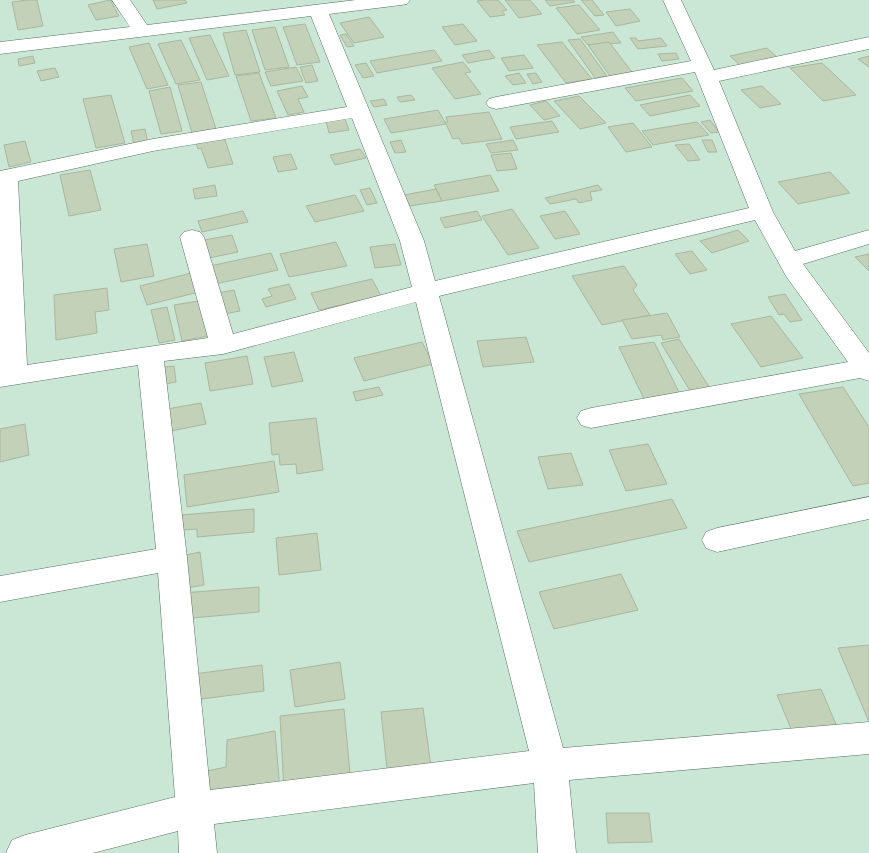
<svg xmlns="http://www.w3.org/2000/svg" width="869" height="853" font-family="'DejaVu Sans',sans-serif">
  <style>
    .building { fill: #c2d1b7; stroke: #a9b79e }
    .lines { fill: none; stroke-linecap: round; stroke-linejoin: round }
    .minor-casing { stroke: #567061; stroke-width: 1 }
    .minor { fill: #fff; fill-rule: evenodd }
  </style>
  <rect width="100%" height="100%" fill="#cae7d6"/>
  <!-- building -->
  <g class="building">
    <path d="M27 0H37L43 26 18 30 12 2Z"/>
    <path d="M110 0 119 16 96 20 88 5Z"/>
    <path d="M153 0H185L187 3 157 9Z"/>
    <path d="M485 0H498L507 10 502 11 505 15 490 17 477 1Z"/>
    <path d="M505 0H530L542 14 519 18Z"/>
    <path d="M545 0H573L575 2 550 6Z"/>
    <path d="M581 0H592L604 15 595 16Z"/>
    <path d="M579 5 600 30 577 34 556 8Z"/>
    <path d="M630 9 640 21 616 26 606 12Z"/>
    <path d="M369 17 384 37 354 43 340 23Z"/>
    <path d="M305 24 320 62 297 65 283 27Z"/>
    <path d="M463 24 477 41 455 45 442 27Z"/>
    <path d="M275 27 289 67 265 70 252 30Z"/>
    <path d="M246 30 260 72 235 75 223 33Z"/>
    <path d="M613 32 621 43 588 45 581 37Z"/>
    <path d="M346 34 354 46 347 47 340 35Z"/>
    <path d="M210 35 229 76 207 80 189 38Z"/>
    <path d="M630 38H636L638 41 661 38 667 46 638 49Z"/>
    <path d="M580 39 607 76 595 78 568 40Z"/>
    <path d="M181 40 200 80 176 84 158 44Z"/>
    <path d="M562 42 592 79 566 83 537 45Z"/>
    <path d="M609 42 632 72 610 76 588 45Z"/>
    <path d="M149 43 168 85 147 89 129 47Z"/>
    <path d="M767 48 779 59 742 67 730 56Z"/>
    <path d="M434 50 442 61 377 73 370 61Z"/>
    <path d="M489 50 495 58 468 63 462 55Z"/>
    <path d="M676 53 679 59 662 61 658 54Z"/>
    <path d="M524 55 533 68 509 71 501 58Z"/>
    <path d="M33 56 35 63 19 66 18 59Z"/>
    <path d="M869 56V67L858 59Z"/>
    <path d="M463 62 471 72 465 73 481 94 455 99 432 68Z"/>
    <path d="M366 63 374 76 363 78 355 65Z"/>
    <path d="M822 63 856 95 823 101 790 68Z"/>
    <path d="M312 65 318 81 306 83 300 67Z"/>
    <path d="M296 67 303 81 271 86 265 72Z"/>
    <path d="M55 68 59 77 41 81 37 71Z"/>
    <path d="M259 73 276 118 251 121 236 76Z"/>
    <path d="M519 73 526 83 513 85 505 76Z"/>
    <path d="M536 73 542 82 533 84 527 74Z"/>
    <path d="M682 78 693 91 636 101 625 88Z"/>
    <path d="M201 82 216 129 192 133 178 85Z"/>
    <path d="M302 86 308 97 298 99 304 112 288 115 277 91Z"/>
    <path d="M762 86 781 104 760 108 741 90Z"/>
    <path d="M170 87 182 131 161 134 149 91Z"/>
    <path d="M111 95 125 143 96 148 83 99Z"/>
    <path d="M411 95 415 100 400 102 397 97Z"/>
    <path d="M690 95 700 106 650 116 640 105Z"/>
    <path d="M579 96 606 123 580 129 554 101Z"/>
    <path d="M384 99 387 105 374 107 370 101Z"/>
    <path d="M546 101 560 116 544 120 530 105Z"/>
    <path d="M438 110 446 124 391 133 384 119Z"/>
    <path d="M489 112 502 139 462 144 459 138 453 139 445 122H448L446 117Z"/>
    <path d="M345 119 349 130 329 133 326 121Z"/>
    <path d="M710 120 719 132 711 133 701 122Z"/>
    <path d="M552 121 559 132 516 139 510 127Z"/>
    <path d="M697 122 709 135 653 145 642 131Z"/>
    <path d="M633 123 652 147 626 152 608 127Z"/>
    <path d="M145 129 148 143 134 145 131 131Z"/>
    <path d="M224 137 233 164 208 168 201 148 198 149 196 142Z"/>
    <path d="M401 140 406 152 395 153 390 142Z"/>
    <path d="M513 140 518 150 491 153 486 144Z"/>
    <path d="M702 140H712L717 152H708Z"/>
    <path d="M25 141 31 162 9 167 4 145Z"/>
    <path d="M689 144 700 160 688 161 675 145Z"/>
    <path d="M360 149 366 158 335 165 330 155Z"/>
    <path d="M511 153 517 169 497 171 491 155Z"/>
    <path d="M291 154 297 169 278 172 273 157Z"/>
    <path d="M90 170 101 210 69 216 60 175Z"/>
    <path d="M830 172 850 193 798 204 778 182Z"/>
    <path d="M490 175 499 191 442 201 434 185Z"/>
    <path d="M215 185 217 196 195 199 193 189Z"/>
    <path d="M598 185 602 190 590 192 592 200 579 203 576 199 550 204 545 198Z"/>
    <path d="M370 188 377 203 367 205 360 190Z"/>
    <path d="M436 189 442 201 410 206 404 195Z"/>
    <path d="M355 195 364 211 315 222 306 206Z"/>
    <path d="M512 209 539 248 508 255 482 216Z"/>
    <path d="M243 211 248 222 202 232 198 221Z"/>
    <path d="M477 211 482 220 445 228 440 218Z"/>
    <path d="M565 211 580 234 555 239 540 216Z"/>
    <path d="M738 230 749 241 712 253 700 241Z"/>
    <path d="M232 235 238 252 209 258 204 240Z"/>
    <path d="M336 242 347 266 289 277 280 254Z"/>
    <path d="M147 244 154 276 121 282 114 249Z"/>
    <path d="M395 244 401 265 375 268 370 247Z"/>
    <path d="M692 251 707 270 690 274 675 254Z"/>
    <path d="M271 253 278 270 211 285 205 267Z"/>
    <path d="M869 254V271L855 257Z"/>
    <path d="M624 266 637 285 633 290 650 315 602 325 572 276Z"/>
    <path d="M195 272 203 291 147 305 140 286Z"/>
    <path d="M372 279 381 296 319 310 311 293Z"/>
    <path d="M289 284 296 299 266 307 262 299 272 296 268 289Z"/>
    <path d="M107 288 109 310 95 312 97 333 56 340 54 295Z"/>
    <path d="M234 290 240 311 219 315 213 294Z"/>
    <path d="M785 294 802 320 790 322 784 314 779 315 768 297Z"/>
    <path d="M204 300 213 335 182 341 174 305Z"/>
    <path d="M167 307 175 340 159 343 151 310Z"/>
    <path d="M667 313 680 337 663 340 661 335 632 339 622 320Z"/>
    <path d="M771 316 803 358 761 367 731 324Z"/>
    <path d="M526 337 534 362 483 367 477 341Z"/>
    <path d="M679 339 711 390 692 394 661 343Z"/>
    <path d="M422 342 433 364 364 381 354 358Z"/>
    <path d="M654 342 682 398 646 403 619 347Z"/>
    <path d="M294 352 303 381 272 387 264 357Z"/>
    <path d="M247 356 253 384 210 391 205 363Z"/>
    <path d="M174 366 176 382 165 384 163 367Z"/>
    <path d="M379 387 383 395 356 401 353 392Z"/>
    <path d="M843 387 869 427V483L853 486 799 394Z"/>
    <path d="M201 403 206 424 171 431 167 409Z"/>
    <path d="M316 418 323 470 297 474 296 464 280 465 279 454 272 455 269 423Z"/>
    <path d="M25 424 29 455 0 462V429Z"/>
    <path d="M648 444 667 484 626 491 609 450Z"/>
    <path d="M571 453 583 485 548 489 538 457Z"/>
    <path d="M274 461 279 492 187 507 184 475Z"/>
    <path d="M672 499 687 528 529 562 517 531Z"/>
    <path d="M254 509V532L197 537V529L181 530V515Z"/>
    <path d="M317 533 321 570 279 575 276 538Z"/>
    <path d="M200 552 204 585 175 590 172 558Z"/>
    <path d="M621 574 638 610 554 629 539 592Z"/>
    <path d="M259 587V612L181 619 182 593Z"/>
    <path d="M869 645V722L838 648Z"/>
    <path d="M340 662 345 699 295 707 290 670Z"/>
    <path d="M262 665 264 691 194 700V674Z"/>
    <path d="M821 689 838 729 794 736 777 695Z"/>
    <path d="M423 708 432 774 388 779 381 712Z"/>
    <path d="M344 709 351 784 284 792 280 716Z"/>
    <path d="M275 731 280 790 202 807 197 773 226 767 227 740Z"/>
    <path d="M606 813H649L652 842 608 843Z"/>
  </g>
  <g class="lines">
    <defs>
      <g id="minor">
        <path d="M112 0H130L147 25 356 0H410L407 4 401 5 329 14 424 241 435 281 749 208 695 72 496 109 489 107 486 103 489 99 496 97 691 61 663 0H681L714 70 869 37V49L719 81 773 212 795 251 869 230V244L803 264 869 353V381L860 378 591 428 581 425 577 418 581 411 591 408 848 362 786 276 755 220 439 296 563 748 869 722V754L569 780 576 853H538L534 783 214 824 217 853H179L178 831 93 853H6L12 840 25 835 175 797 158 573 0 602V576L156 549 138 365 0 387V171L153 139 347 107 311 16 0 54V42L130 27ZM352 118 400 241 412 287 233 334 204 237 200 232 192 230 184 232 180 237 208 338 27 365 18 181 153 151ZM416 302 529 751 210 790 187 558 164 361 223 354Z"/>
        <path d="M869 497V519L717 552 706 548 702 540 706 532 717 528Z"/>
      </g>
    </defs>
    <!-- minor casing -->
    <use href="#minor" class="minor-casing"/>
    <!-- minor -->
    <use href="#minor" class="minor"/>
  </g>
</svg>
